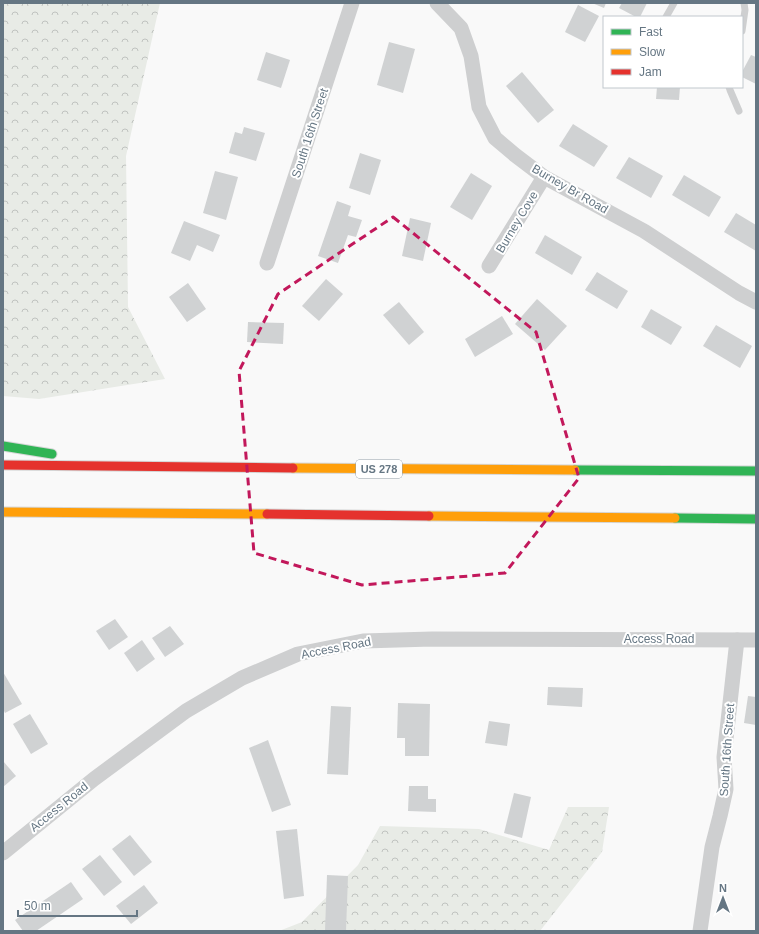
<svg xmlns="http://www.w3.org/2000/svg" width="759" height="934" font-family="Arial,sans-serif">
  <style>
    .forest { fill: url(#forest-crowns) }
    .building { fill: #d0d2d3 }
    .lines { fill: none; stroke-linecap: round; stroke-linejoin: round }
    .fast-casing { stroke: #d5d6d6; stroke-width: 11 }
    .slow-casing { stroke: #d5d6d6; stroke-width: 11 }
    .jam-casing { stroke: #d5d6d6; stroke-width: 11 }
    .lane { stroke: #cecfd0; stroke-width: 7 }
    .street { stroke: #cecfd0; stroke-width: 15 }
    .fast { stroke: #30b455; stroke-width: 9 }
    .slow { stroke: #ff9f0a; stroke-width: 9 }
    .jam { stroke: #e5322d; stroke-width: 9 }
    .marked { fill: none; stroke: #c2185b; stroke-width: 3; stroke-dasharray: 8 5; stroke-linejoin: round }
    .labels { text-anchor: middle; stroke-width: 4; stroke-linejoin: round; paint-order: stroke }
    .shield { fill: #fff; stroke: #939fa8; stroke-width: 1 }
    .shield-label { font-size: 11px; font-weight: bold; fill: #657683 }
    .street-label { font-size: 12px; fill: #657683; stroke: #fff }
  </style>
  <defs>
    <pattern id="forest-crowns" width="20" height="18" patternUnits="userSpaceOnUse"><rect width="20" height="18" fill="#e8ebe6"/><path d="M2 6a3 3 0 1 1 6 0M12 15a3 3 0 1 1 6 0" fill="none" stroke="#c0c3c0"/></pattern>
  </defs>
  <rect width="100%" height="100%" fill="#f9f9f9"/>
  <!-- forest -->
  <g class="forest">
    <path d="M3 3H160L126 156 128 307 165 379 39 399 3 396Z"/>
    <path d="M568 807H609L602 852 540 931H279L302 922 358 865 380 826 479 829 549 850Z"/>
  </g>
  <!-- building -->
  <g class="building">
    <path d="M592 3H606L604 8Z"/>
    <path d="M622 3H647L640 17H636L619 8Z"/>
    <path d="M578 5 599 16 585 42 565 32Z"/>
    <path d="M389 42 415 49 403 93 377 85Z"/>
    <path d="M266 52 290 60 281 88 257 80Z"/>
    <path d="M751 55 756 57V84L742 77V72Z"/>
    <path d="M522 72 554 110 538 123 506 86Z"/>
    <path d="M657 87H680L679 100 656 99Z"/>
    <path d="M573 124 608 146 594 167 559 146Z"/>
    <path d="M244 127 265 133 256 161 229 153 235 132 242 134Z"/>
    <path d="M360 153 381 160 370 195 349 188Z"/>
    <path d="M629 157 663 176 651 198 616 178Z"/>
    <path d="M215 171 238 177 226 220 203 213Z"/>
    <path d="M471 173 492 186 472 220 450 207Z"/>
    <path d="M684 175 721 197 709 217 672 195Z"/>
    <path d="M337 201 351 206 348 216 362 220 356 237 348 235 338 263 318 256Z"/>
    <path d="M736 213 756 225V251L724 232Z"/>
    <path d="M410 218 431 223 423 261 402 256Z"/>
    <path d="M184 221 220 235 213 252 197 245 190 261 171 253Z"/>
    <path d="M545 235 582 257 572 275 535 253Z"/>
    <path d="M597 272 628 291 617 309 585 290Z"/>
    <path d="M326 279 343 294 319 321 302 306Z"/>
    <path d="M188 283 206 309 187 322 169 297Z"/>
    <path d="M537 299 567 326 545 350 515 324Z"/>
    <path d="M399 302 424 332 409 345 383 315Z"/>
    <path d="M651 309 682 327 671 345 641 327Z"/>
    <path d="M502 316 513 334 475 357 465 339Z"/>
    <path d="M248 322 284 323 283 344 247 342Z"/>
    <path d="M716 325 752 346 740 368 703 346Z"/>
    <path d="M115 619 128 637 109 650 96 631Z"/>
    <path d="M170 626 184 644 165 657 152 638Z"/>
    <path d="M142 640 155 659 137 672 124 653Z"/>
    <path d="M3 672 22 704 5 713 3 709Z"/>
    <path d="M548 687 583 688 582 707 547 705Z"/>
    <path d="M748 696 756 697V725L744 723Z"/>
    <path d="M398 703 430 704 429 756H405V738H397Z"/>
    <path d="M331 706 351 707 348 775 327 774Z"/>
    <path d="M30 714 48 744 31 754 13 724Z"/>
    <path d="M489 721 510 724 507 746 485 743Z"/>
    <path d="M268 740 291 805 272 812 249 748Z"/>
    <path d="M3 761 16 776 3 787Z"/>
    <path d="M409 786H428V799H436V812L408 811Z"/>
    <path d="M514 793 531 797 522 838 504 833Z"/>
    <path d="M297 829 304 896 284 899 276 831Z"/>
    <path d="M130 835 152 862 134 876 112 849Z"/>
    <path d="M100 855 122 882 104 896 82 869Z"/>
    <path d="M327 875 348 876 346 931H325Z"/>
    <path d="M71 882 83 899 36 931H23L15 920Z"/>
    <path d="M144 885 158 903 131 924 116 906Z"/>
  </g>
  <g class="lines">
    <defs>
      <g id="fast">
        <path d="M3 446 52 454"/>
        <path d="M575 470 756 471"/>
        <path d="M675 518 756 519"/>
      </g>
      <g id="slow">
        <path d="M293 468 575 470"/>
        <path d="M3 512 267 514"/>
        <path d="M429 516 675 518"/>
      </g>
      <g id="jam">
        <path d="M3 465 293 468"/>
        <path d="M267 514 429 516"/>
      </g>
    </defs>
    <!-- fast casing -->
    <use href="#fast" class="fast-casing"/>
    <!-- slow casing -->
    <use href="#slow" class="slow-casing"/>
    <!-- jam casing -->
    <use href="#jam" class="jam-casing"/>
    <!-- lane -->
    <g class="lane">
      <path d="M666 17 674 3"/>
      <path d="M742 31 745 10 744 3"/>
      <path d="M729 87 730 90 739 111"/>
    </g>
    <!-- street -->
    <g class="street">
      <path d="M437 3 461 28 471 56 479 107 495 138 515 155 544 177 644 231 739 293 756 302"/>
      <path d="M267 263 352 3"/>
      <path d="M489 266 544 177"/>
      <path d="M3 853 94 779 186 711 242 678 298 654 363 641 432 639 756 640"/>
      <path d="M700 931 712 847 720 816 726 789 724 757 737 640"/>
    </g>
    <!-- fast -->
    <use href="#fast" class="fast"/>
    <!-- slow -->
    <use href="#slow" class="slow"/>
    <!-- jam -->
    <use href="#jam" class="jam"/>
  </g>
  <!-- marked area -->
  <path class="marked" d="M393 217 536 332 579 478 505 573 362 585 254 553 239 371 278 294Z"/>
  <g class="labels">
    <!-- shield labels -->
    <rect class="shield" x="356" y="460" width="46" height="18" rx="3"/>
    <g class="shield-label">
      <text x="379" y="473">US 278</text>
    </g>
    <!-- street labels -->
    <g class="street-label">
      <text transform="translate(310 133) rotate(-72)" y="4">South 16th Street</text>
      <text transform="translate(570 189) rotate(30)" y="4">Burney Br Road</text>
      <text transform="translate(517 222) rotate(-59)" y="4">Burney Cove</text>
      <text x="659" y="643">Access Road</text>
      <text transform="translate(336 648) rotate(-11)" y="4">Access Road</text>
      <text transform="translate(727 750) rotate(-86)" y="4">South 16th Street</text>
      <text transform="translate(59 807) rotate(-39)" y="4">Access Road</text>
    </g>
  </g>
  <!-- border -->
  <rect width="759" height="934" fill="none" stroke="#657683" stroke-width="8"/>
  <!-- legend -->
  <rect x="603" y="16" width="140" height="72" fill="#ffffff" stroke="#c1c8cd"/>
  <rect x="611" y="29" width="20" height="6" fill="#30b455" stroke="#c1c8cd"/>
  <text x="639" y="36" font-size="12" fill="#657683">Fast</text>
  <rect x="611" y="49" width="20" height="6" fill="#ff9f0a" stroke="#c1c8cd"/>
  <text x="639" y="56" font-size="12" fill="#657683">Slow</text>
  <rect x="611" y="69" width="20" height="6" fill="#e5322d" stroke="#c1c8cd"/>
  <text x="639" y="76" font-size="12" fill="#657683">Jam</text>
  <!-- north arrow -->
  <g transform="translate(723 898)" stroke="#ffffff" stroke-width="3" paint-order="stroke">
  <path d="M0-3L7 15L0 10L-7 15Z" fill="#657683"/>
  <text y="-6" font-size="11" font-weight="bold" text-anchor="middle" fill="#657683">N</text>
  </g>
  <!-- scale -->
  <path d="M18 910v6h119v-6" fill="none" stroke="#657683" stroke-width="2"/>
  <text x="24" y="910" font-size="12" fill="#657683" stroke="#ffffff" stroke-width="3" paint-order="stroke">50 m</text>
</svg>
